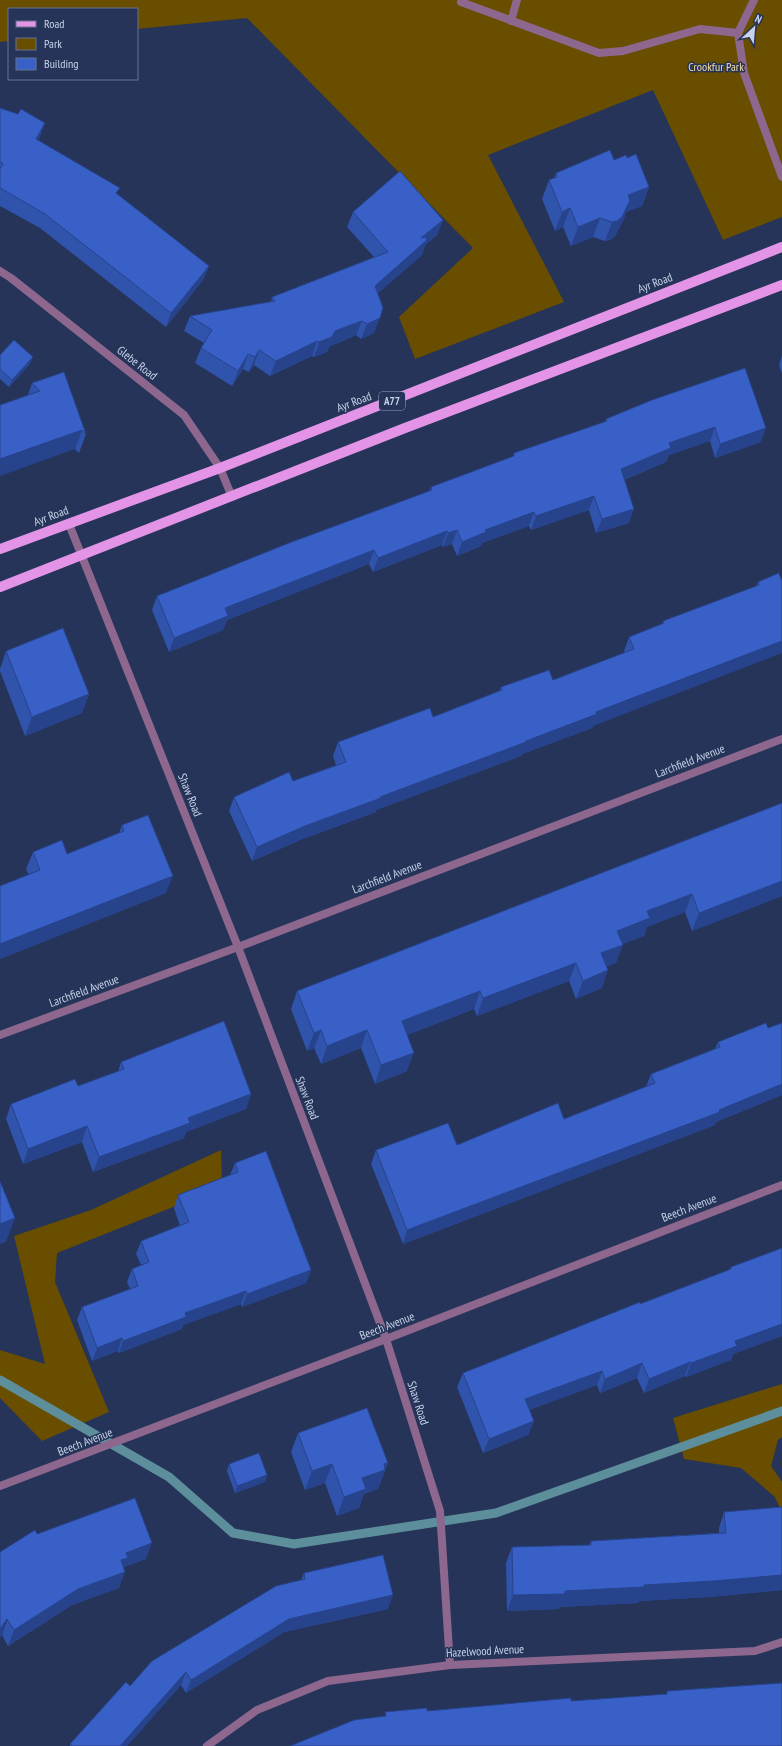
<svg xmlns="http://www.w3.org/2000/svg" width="782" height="1746" font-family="'PT Sans Narrow',sans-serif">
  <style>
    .green { fill: #694e00 }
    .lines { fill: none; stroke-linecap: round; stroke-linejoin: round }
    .stream { stroke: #5d8e9b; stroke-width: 9 }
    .service { stroke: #8d678e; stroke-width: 8 }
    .minor { stroke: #8d678e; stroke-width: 8 }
    .primary { stroke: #e394e7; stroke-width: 10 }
    .wall { fill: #3053ab }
    .shaded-wall { fill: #27438b }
    .building { fill: #3860c7; stroke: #27438b }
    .labels { text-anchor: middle; stroke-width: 3; stroke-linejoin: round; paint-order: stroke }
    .shield { fill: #253458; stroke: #96a3be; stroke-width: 1 }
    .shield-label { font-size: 11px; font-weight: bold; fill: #c7d2e9 }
    .park-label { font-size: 12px; fill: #f8dda4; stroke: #253458 }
    .street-label { font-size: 12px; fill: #c7d2e9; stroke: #253458 }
  </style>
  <rect width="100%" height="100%" fill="#253458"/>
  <!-- green -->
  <g class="green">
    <path d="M0 0H782V217L723 240 653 90 488 155 564 302 415 359 399 317 473 248 247 18 137 29V9H9V41L0 42Z"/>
    <path d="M221 1150 222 1185 211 1192 57 1253 55 1282 109 1412 42 1441 0 1398V1350L45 1364 14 1236 91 1210Z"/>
    <path d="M782 1384V1437L778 1440 771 1466 782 1482V1513L775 1497 741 1468 684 1459 673 1418Z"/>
  </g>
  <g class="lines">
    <!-- stream -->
    <path class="stream" d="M0 1380 169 1477 233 1533 294 1544 496 1513 782 1411"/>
    <!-- service -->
    <g class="service">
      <path d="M754 0 738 33 744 73 782 177"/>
      <path d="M461 2 599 53 623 51 700 29 738 33"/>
      <path d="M511 21 517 0"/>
    </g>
    <!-- minor -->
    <g class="minor">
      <path d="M0 271 11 278 184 415 220 468 232 497"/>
      <path d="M69 524 238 947 386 1339 440 1511 450 1665"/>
      <path d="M0 1035 238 947 782 739"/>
      <path d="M0 1486 386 1339 782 1185"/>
      <path d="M207 1746 257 1710 328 1681 450 1665 755 1651 782 1642"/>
    </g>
    <!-- primary -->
    <g class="primary">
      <path d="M0 549 220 468 782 247"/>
      <path d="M0 587 405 428 782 285"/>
    </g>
  </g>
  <!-- wall -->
  <g class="wall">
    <path d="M0 108 40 137 38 140 117 194 209 266 203 280 166 327 40 228 0 206Z"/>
    <path d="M627 158 649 187 642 206 626 212 624 219 615 236 610 240 605 241 593 237 571 246 563 227 555 231 542 199 549 180 554 178 556 173 614 160Z"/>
    <path d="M353 212 443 220 437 235 425 245 422 255 378 293 383 308 374 333 361 339 356 335 343 341 330 346 327 352 314 357 312 356 270 376 254 365 249 372 243 369 232 386 195 363 201 348 204 343 184 331 190 316 271 302 272 297 374 257 347 227Z"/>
    <path d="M0 355 30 364 9 387 0 379Z"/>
    <path d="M782 356V373L779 365Z"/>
    <path d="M32 383 86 434 79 453 75 449 28 395Z"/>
    <path d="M652 400 761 442 715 458 710 441 669 455 666 462 624 480 629 523 596 533 589 510 531 530 529 526 482 543 481 546 457 556 452 544 443 547 442 545 373 572 369 564 227 620 223 630 169 652 152 610 157 596 429 491 431 487 513 456 514 453 605 422 606 419Z"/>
    <path d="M779 573 593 726 592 728 522 754 521 756 376 810V812L300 840 252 861 229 811 234 797 293 781 336 765 333 756 338 742 433 717 499 691 501 687 553 680 625 653 624 651 629 637 662 624 663 621 756 586 758 582Z"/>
    <path d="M6 651 89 694 82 713 25 736 0 671V669Z"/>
    <path d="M782 803V896L692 931 685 912 647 927 644 936 622 944 616 963 607 966 602 988 576 999 569 981 477 1016 474 1009 407 1035V1071L375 1084 361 1048 321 1064 314 1048 307 1051 291 1009 297 991Z"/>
    <path d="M122 825 166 893 0 959V886L29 875 26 869 33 852 67 854 119 833Z"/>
    <path d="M782 1023V1095L716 1122 715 1125 403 1244 371 1164 376 1150 457 1145 564 1119 646 1087 651 1074 715 1049 718 1042 768 1028Z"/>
    <path d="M121 1062 251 1094 246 1109 186 1132 184 1138 93 1172 82 1142 23 1164 6 1119 11 1104 78 1086 118 1072Z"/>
    <path d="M235 1163 311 1270 306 1283 242 1307 241 1304 183 1325 182 1329 119 1353 118 1351 92 1361 77 1320 82 1307 130 1289 127 1282 132 1269 141 1265 136 1254 141 1241 180 1226 174 1208 178 1195 230 1175Z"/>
    <path d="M782 1248V1336L733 1354 731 1360 686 1377 685 1376 644 1393 637 1378 600 1393 597 1385 529 1410 534 1421 528 1435 483 1453 457 1387 463 1373 640 1304 730 1270 731 1267Z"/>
    <path d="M298 1433 388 1463 378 1489 364 1494 359 1508 337 1516 325 1483 305 1490 291 1452Z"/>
    <path d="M229 1464 267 1475 265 1482 235 1493 227 1471Z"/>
    <path d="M782 1507V1590L709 1597 639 1601 638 1603 560 1607 559 1609 507 1611 506 1563 512 1547 589 1545 591 1541 719 1533V1528L724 1512Z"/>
    <path d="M37 1534 146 1559 124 1567 119 1588 72 1605 8 1646 2 1635Z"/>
    <path d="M304 1573 388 1609 284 1632 186 1693 181 1685 127 1746H70V1744L130 1686 301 1580Z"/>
  </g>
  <!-- shaded-wall -->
  <g class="shaded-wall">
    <path d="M45 123 40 137 31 154 36 139Z"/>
    <path d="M649 187 642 206 626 212 624 219 615 236 610 240 605 241 612 222 628 195Z"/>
    <path d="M570 208 563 227 555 231 562 212Z"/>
    <path d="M600 218 593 237 571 246 578 227Z"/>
    <path d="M443 220 437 235 425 245 422 255 369 301 375 286 421 238Z"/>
    <path d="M209 266 203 280 166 327 171 313Z"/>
    <path d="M380 318 374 333 361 339 367 324Z"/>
    <path d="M362 321 356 335 330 346 327 352 314 357 319 342 335 331Z"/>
    <path d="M317 341 312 356 270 376 276 361Z"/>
    <path d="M259 350 254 365 249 372 255 357Z"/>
    <path d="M248 354 243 369 232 386 238 371Z"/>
    <path d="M33 357 30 364 9 387 12 380Z"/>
    <path d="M715 427 710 441 669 455 666 462 616 483 621 469 669 443Z"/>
    <path d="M766 428 761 442 715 458 720 444Z"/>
    <path d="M82 430 75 449 0 476V459Z"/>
    <path d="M594 496 589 510 531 530 536 516Z"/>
    <path d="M634 509 629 523 596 533 602 519Z"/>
    <path d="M534 512 529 526 482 543 481 546 457 556 462 542 485 530Z"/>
    <path d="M457 530 452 544 443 547 448 533Z"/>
    <path d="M447 531 442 545 373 572 378 558Z"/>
    <path d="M374 550 369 564 227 620 223 630 169 652 174 638 225 608Z"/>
    <path d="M782 641V653L593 726 592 728 522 754 521 756 376 810V812L300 840 252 861 257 847 305 826 526 741 596 712Z"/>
    <path d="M89 694 82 713 25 736 32 717Z"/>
    <path d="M173 876 166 893 0 959V944Z"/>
    <path d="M782 881V896L692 931 699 913Z"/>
    <path d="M692 894 685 912 647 927 644 936 610 949 617 931 647 911Z"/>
    <path d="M623 945 616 963 595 971 601 953Z"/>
    <path d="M576 963 569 981 477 1016 483 998Z"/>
    <path d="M608 970 602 988 576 999 583 981Z"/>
    <path d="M480 991 474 1009 395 1040 402 1021Z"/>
    <path d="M321 1030 314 1048 307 1051 314 1033Z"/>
    <path d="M367 1030 361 1048 321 1064 327 1046Z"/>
    <path d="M414 1053 407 1071 375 1084 381 1065Z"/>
    <path d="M782 1084V1095L716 1122 715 1125 403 1244 407 1230 719 1110Z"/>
    <path d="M251 1094 246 1109 186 1132 184 1138 93 1172 99 1157 188 1118Z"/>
    <path d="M87 1126 82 1142 23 1164 28 1149Z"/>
    <path d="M15 1218 6 1242 0 1244V1224Z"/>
    <path d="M311 1270 306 1283 242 1307 247 1294Z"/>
    <path d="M246 1291 241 1304 183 1325 182 1329 119 1353 123 1341 185 1313Z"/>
    <path d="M782 1324V1336L733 1354 731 1360 686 1377 691 1363 735 1341Z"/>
    <path d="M122 1338 118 1351 92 1361 97 1348Z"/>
    <path d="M690 1362 685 1376 644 1393 649 1379Z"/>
    <path d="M642 1363 637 1378 600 1393 605 1379Z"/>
    <path d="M602 1371 597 1385 520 1413 525 1399Z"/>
    <path d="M534 1421 528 1435 483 1453 489 1439Z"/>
    <path d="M388 1463 378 1489 364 1494 359 1508 337 1516 344 1497 362 1478 384 1464Z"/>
    <path d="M332 1464 325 1483 305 1490 312 1471Z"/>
    <path d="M267 1475 265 1482 235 1493 237 1486Z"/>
    <path d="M152 1543 146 1559 124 1567 122 1573 125 1572 119 1588 72 1605 8 1646 14 1630 78 1589 121 1560 126 1553Z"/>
    <path d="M782 1575V1590L709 1597 639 1601 638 1603 560 1607 559 1609 507 1611 513 1595Z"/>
    <path d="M393 1595 388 1609 284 1632 186 1693 191 1680 289 1619Z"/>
    <path d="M7 1619 2 1635 0 1638V1629Z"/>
    <path d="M186 1672 181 1685 127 1746H120Z"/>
  </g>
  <!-- building -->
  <g class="building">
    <path d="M0 108 18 114 21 109 45 123 36 139 120 188 116 193 209 266 171 313 45 214 0 188V169L3 164 1 162 0 163Z"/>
    <path d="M610 150 614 160 626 155 627 158 636 154 649 187 628 195 630 200 622 217 617 221 612 222 600 218 578 227 570 208 562 212 549 180 557 177 556 173Z"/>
    <path d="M400 171 443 220 421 238 425 237 427 240 375 286 383 308 380 318 367 324 362 321 348 326 335 331 332 337 319 342 317 341 276 361 259 350 255 357 248 354 238 371 201 348 212 330 190 316 275 301 272 297 388 252 353 212Z"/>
    <path d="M14 340 33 357 12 380 0 369V355Z"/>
    <path d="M745 368 766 428 720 444 715 427 669 443 671 448 621 469 634 509 602 519 594 496 536 516 534 512 485 530 486 532 462 542 457 530 448 533 447 531 378 558 374 550 225 608 228 616 174 638 157 596 289 543 432 490 431 487 514 456V453L607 421 606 419 652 400Z"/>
    <path d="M64 372 86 434 82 430 0 459V405L40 391 32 383Z"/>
    <path d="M779 573 781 579H782V641L596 712 597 714 526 741V742L380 797 381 798 305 826 257 847 234 797 289 772 293 781 346 762 338 742 430 708 433 717 502 690 501 687 549 670 553 680 634 649 629 637 664 623 663 621 759 585 758 582Z"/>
    <path d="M63 628 89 694 32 717 6 651Z"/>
    <path d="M782 803V881L699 913 692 894 647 911 650 918 617 931 623 945 601 953 608 970 583 981 576 963 483 998 480 991 402 1021 414 1053 381 1065 367 1030 327 1046 321 1030 314 1033 297 991Z"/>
    <path d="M148 815 173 876 0 944V886L40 870 33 852 62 840 67 854 124 831 122 825Z"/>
    <path d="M224 1021 251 1094 188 1118 190 1123 99 1157 87 1126 28 1149 11 1104 75 1079 78 1086 124 1069 121 1062Z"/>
    <path d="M766 1023 768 1028 782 1023V1084L719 1110 720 1112 407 1230 376 1150 448 1123 457 1145 558 1103 564 1119 655 1083 651 1074 720 1047 718 1042Z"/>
    <path d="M266 1151 311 1270 247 1294 246 1291 185 1313 186 1317 123 1341 122 1338 97 1348 82 1307 138 1286 132 1269 149 1262 141 1241 189 1222 178 1195 238 1172 235 1163Z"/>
    <path d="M0 1181 15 1218 0 1224Z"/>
    <path d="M782 1248V1324L735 1341 737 1346 691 1363 690 1362 649 1379 642 1363 605 1379 602 1371 525 1399 534 1421 489 1439 463 1373 640 1302V1304L731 1269V1267Z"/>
    <path d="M367 1408 388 1463 384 1464 385 1470 362 1478 366 1489 344 1497 332 1464 312 1471 298 1433Z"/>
    <path d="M259 1453 267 1475 237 1486 229 1464Z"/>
    <path d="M135 1498 152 1543 126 1553 128 1558 121 1560 125 1572 78 1589 14 1630 7 1619 0 1629V1552L35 1530 37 1534Z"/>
    <path d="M782 1507V1575L714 1581 644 1585V1587L565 1591V1594L513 1595 512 1547 591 1545V1541L726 1533 724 1512Z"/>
    <path d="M383 1555 393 1595 289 1619 191 1680 186 1672 120 1746H72L70 1744 126 1682 130 1686 152 1661 276 1586 305 1579 304 1573Z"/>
    <path d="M782 1683V1746H290L354 1720 386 1716 385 1712 427 1708V1711L571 1698V1701L667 1694V1691Z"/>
  </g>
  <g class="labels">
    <!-- shield labels -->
    <rect class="shield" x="379" y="392" width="26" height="18" rx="3"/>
    <g class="shield-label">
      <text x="392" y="405">A77</text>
    </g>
    <!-- park labels -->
    <g class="park-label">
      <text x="716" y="71">Crookfur Park</text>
    </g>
    <!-- street labels -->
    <g class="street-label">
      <text transform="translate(655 283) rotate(-21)" y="4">Ayr Road</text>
      <text transform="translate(137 363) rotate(38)" y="4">Glebe Road</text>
      <text transform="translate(354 402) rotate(-21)" y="4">Ayr Road</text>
      <text transform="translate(51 516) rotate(-21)" y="4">Ayr Road</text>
      <text transform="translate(690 761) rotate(-21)" y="4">Larchfield Avenue</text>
      <text transform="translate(190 795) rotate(68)" y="4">Shaw Road</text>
      <text transform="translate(387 877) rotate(-21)" y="4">Larchfield Avenue</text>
      <text transform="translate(84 991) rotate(-20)" y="4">Larchfield Avenue</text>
      <text transform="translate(307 1098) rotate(69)" y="4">Shaw Road</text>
      <text transform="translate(689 1208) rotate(-21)" y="4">Beech Avenue</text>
      <text transform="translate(387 1326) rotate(-21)" y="4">Beech Avenue</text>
      <text transform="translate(418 1403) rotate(72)" y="4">Shaw Road</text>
      <text transform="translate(85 1442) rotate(-21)" y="4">Beech Avenue</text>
      <text transform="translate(485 1651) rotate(-3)" y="4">Hazelwood Avenue</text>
    </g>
  </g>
  <!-- legend -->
  <rect x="8" y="8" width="130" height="72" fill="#253458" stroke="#667392"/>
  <rect x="16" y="21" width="20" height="6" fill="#e394e7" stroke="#667392"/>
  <text x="44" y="28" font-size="12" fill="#c7d2e9">Road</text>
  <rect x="16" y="38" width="20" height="12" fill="#694e00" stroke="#667392"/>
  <text x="44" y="48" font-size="12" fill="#c7d2e9">Park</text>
  <rect x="16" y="58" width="20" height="12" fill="#3860c7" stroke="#667392"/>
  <text x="44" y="68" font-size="12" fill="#c7d2e9">Building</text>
  <!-- north arrow -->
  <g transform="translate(754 28) rotate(26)" stroke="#253458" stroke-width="3" paint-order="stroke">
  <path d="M0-3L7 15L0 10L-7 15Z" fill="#c7d2e9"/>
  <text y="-6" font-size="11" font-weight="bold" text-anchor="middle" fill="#c7d2e9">N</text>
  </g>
</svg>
